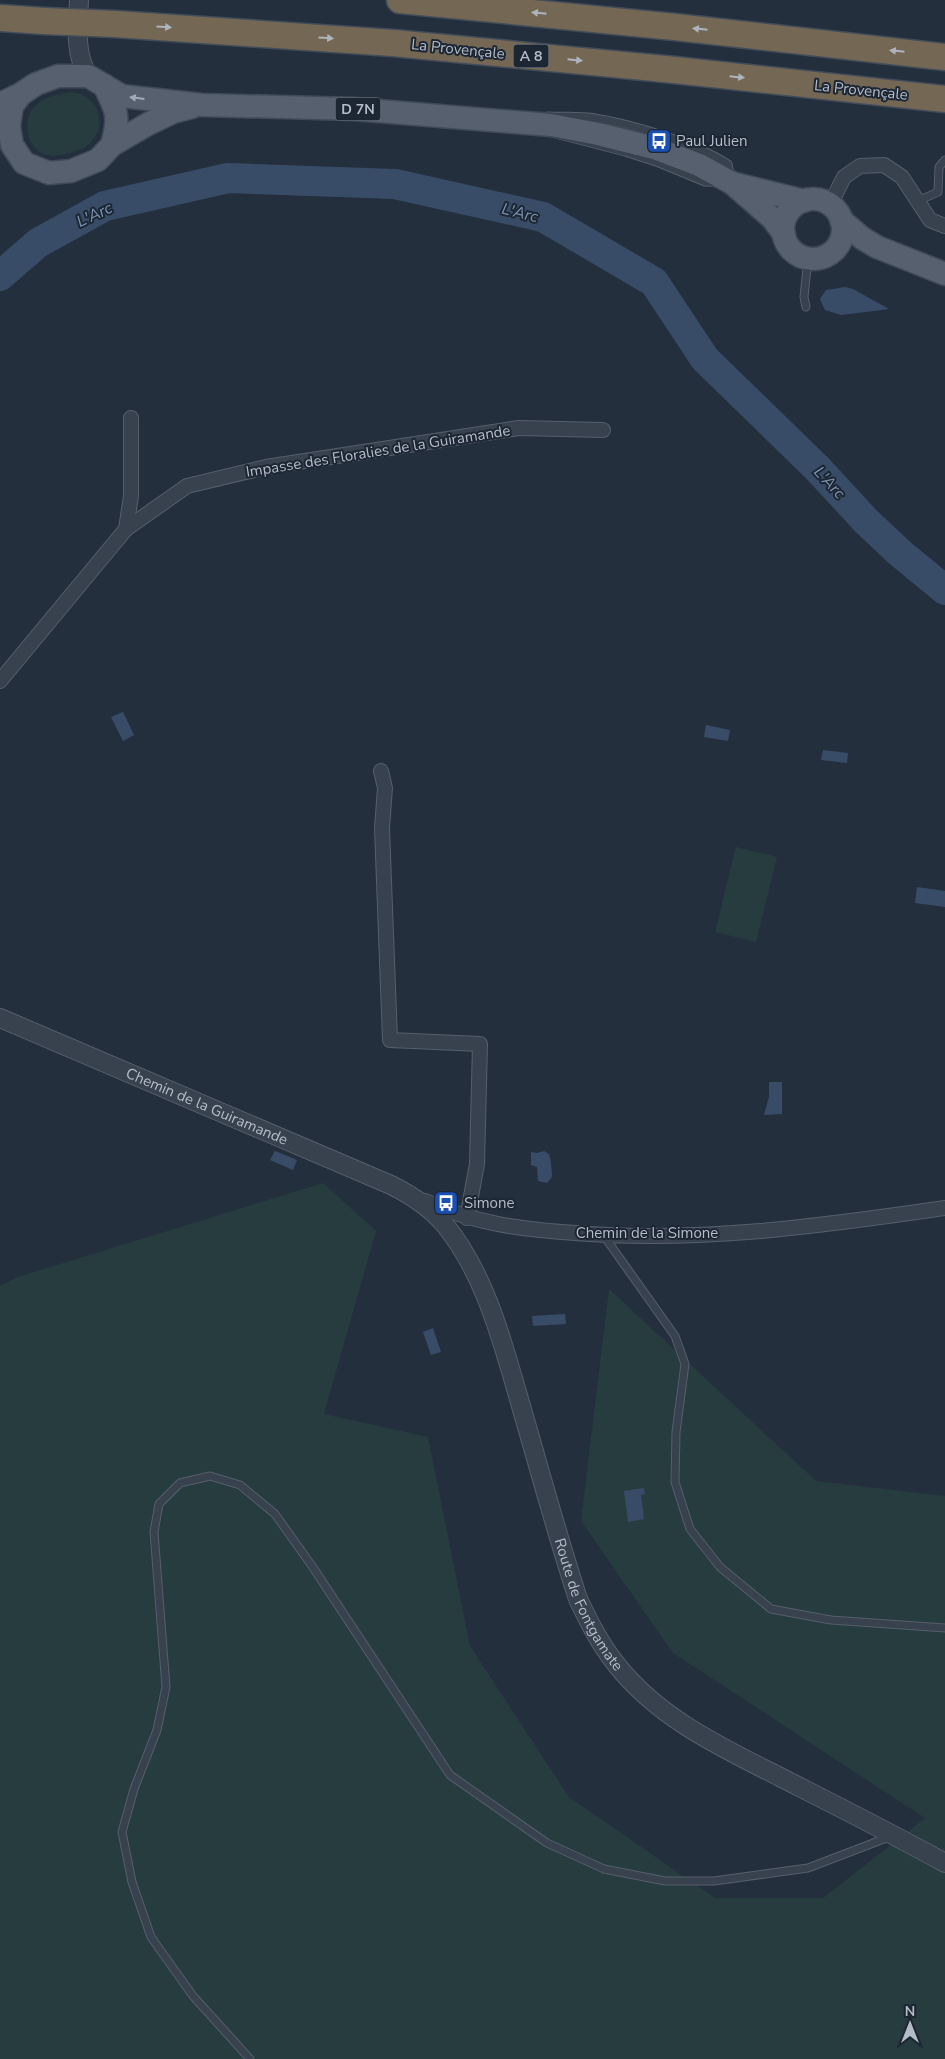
<svg xmlns="http://www.w3.org/2000/svg" width="945" height="2059" font-family="'Nunito Sans',sans-serif">
  <style>
    .green { fill: #263c3f }
    .water { fill: #394c67 }
    .lines { fill: none; stroke-linecap: round; stroke-linejoin: round }
    .river { stroke: #394c67; stroke-width: 30 }
    .service-casing { stroke: #565f6c; stroke-width: 9 }
    .minor-casing { stroke: #565f6c; stroke-width: 16 }
    .tertiary-casing { stroke: #565f6c; stroke-width: 20 }
    .primary-casing { stroke: #414a57; stroke-width: 25 }
    .motorway-casing { stroke: #434c59; stroke-width: 29 }
    .service { stroke: #38414e; stroke-width: 7 }
    .minor { stroke: #38414e; stroke-width: 14 }
    .tertiary { stroke: #38414e; stroke-width: 18 }
    .primary { stroke: #56606e; stroke-width: 22 }
    .motorway { stroke: #746855; stroke-width: 26 }
    .motorway-bridge-casing { stroke: #434c59; stroke-width: 29; stroke-linecap: butt }
    .motorway-bridge { stroke: #746855; stroke-width: 26 }
    .oneway { fill: #aeb4bd }
    .oneway2 { fill: #a1aab7 }
    .labels { text-anchor: middle; stroke-width: 4; stroke-linejoin: round; paint-order: stroke }
    .shield { fill: #1d2633; stroke: #878f9c; stroke-width: 1 }
    .shield-label { font-size: 14px; font-weight: bold; fill: #b4bcc9 }
    .street-label { font-size: 15px; fill: #b4bcc9; stroke: #1d2633 }
    .poi-label { font-size: 15px; fill: #b4bcc9; stroke: #1d2633; text-anchor: start }
    .water-label { font-size: 16px; font-style: italic; fill: #7c92b1; stroke: #1d2633 }
  </style>
  <rect width="100%" height="100%" fill="#242f3e"/>
  <!-- green -->
  <g class="green">
    <path d="M72 92C97 95 110 124 90 143 85 148 77 151 70 153 63 155 55 156 47 155 26 150 21 118 36 105 45 96 60 94 72 92Z"/>
    <path d="M736 847 777 857 756 942 715 932Z"/>
    <path d="M323 1183 376 1231 324 1414 428 1437 470 1646 569 1797 715 1898H823L925 1818 673 1653 581 1521 609 1289 816 1481 945 1496V2059H0V1286L18 1277Z"/>
  </g>
  <!-- water -->
  <g class="water">
    <path d="M845 287 853 289 889 309 841 315 825 310 820 299 826 290Z"/>
    <path d="M123 712 134 735 123 741 111 717Z"/>
    <path d="M706 725 730 730 728 741 704 737Z"/>
    <path d="M823 750 848 753 847 763 821 760Z"/>
    <path d="M917 887 945 891V907L915 903Z"/>
    <path d="M769 1082H782V1114L764 1115 769 1097Z"/>
    <path d="M275 1151 297 1160 293 1170 270 1160Z"/>
    <path d="M544 1151 549 1154C551 1160 552 1171 552 1177L547 1183 538 1181 537 1167 531 1165V1152L537 1153Z"/>
    <path d="M565 1314 566 1324 533 1326 532 1316Z"/>
    <path d="M433 1328 441 1352 431 1355 423 1332Z"/>
    <path d="M644 1488 645 1494 641 1495 644 1519 628 1522 624 1491Z"/>
  </g>
  <g class="lines">
    <!-- river -->
    <path class="river" d="M0 276 38 243 105 206 228 178 395 184 543 217 654 282 705 359 817 468 866 521 900 553 945 590"/>
    <defs>
      <g id="service">
        <path d="M549 116C564 117 580 115 595 118 633 124 695 143 728 164L732 183 705 182 659 163 625 152 513 123Z"/>
        <path d="M918 201 938 192 939 167 945 160"/>
        <path d="M806 307 804 297 808 258"/>
        <path d="M604 1236 675 1336 685 1364 676 1432 675 1482 690 1529 720 1567 771 1609 831 1620 945 1628"/>
        <path d="M250 2059 193 1996 151 1937 132 1882 122 1832 134 1789 157 1730 166 1687 154 1532 159 1504 180 1483 210 1476 240 1485 275 1514 312 1566 450 1775 547 1843 604 1869 665 1881H714L808 1868 889 1837"/>
      </g>
      <g id="minor">
        <path d="M830 205 844 177 860 166 884 165 902 177 930 220 945 226"/>
        <path d="M126 529 131 496V418"/>
        <path d="M0 681 126 529 187 486 266 467 519 428 603 430"/>
        <path d="M381 771 385 788 382 828 390 1040 480 1044 477 1164 467 1218"/>
        <path d="M425 1201C476 1224 520 1229 575 1233 699 1243 822 1226 945 1208"/>
      </g>
      <g id="tertiary">
        <path d="M79 0C78 26 74 52 88 76"/>
        <path id="s1" d="M0 1018 391 1185C411 1195 431 1208 445 1225 487 1276 505 1351 523 1413 541 1475 558 1538 578 1599 589 1622 600 1644 616 1664 658 1718 721 1747 780 1777 835 1805 891 1833 945 1863"/>
      </g>
      <g id="primary">
        <path d="M104 85C117 111 120 116 112 145"/>
        <path d="M21 94 12 106 9 126 12 145 24 163 49 173 71 171 98 160 112 145 148 124 173 112 192 107"/>
        <path d="M0 104 21 94 36 84 58 76H88L122 96 202 105 354 109 551 125 598 134 654 148 699 165 732 183 772 218 784 234"/>
        <path d="M735 184 804 201"/>
        <circle cx="813" cy="229" r="30"/>
        <path d="M841 220 862 238 877 247 945 274"/>
      </g>
      <g id="motorway">
        <path d="M400 0 675 27 945 57"/>
        <path d="M0 18 44 21"/>
        <path d="M115 24 393 43 665 69 945 99"/>
      </g>
    </defs>
    <!-- service casing -->
    <use href="#service" class="service-casing"/>
    <!-- minor casing -->
    <use href="#minor" class="minor-casing"/>
    <!-- tertiary casing -->
    <use href="#tertiary" class="tertiary-casing"/>
    <!-- primary casing -->
    <use href="#primary" class="primary-casing"/>
    <!-- motorway casing -->
    <use href="#motorway" class="motorway-casing"/>
    <!-- service -->
    <use href="#service" class="service"/>
    <!-- minor -->
    <use href="#minor" class="minor"/>
    <!-- tertiary -->
    <use href="#tertiary" class="tertiary"/>
    <!-- primary -->
    <use href="#primary" class="primary"/>
    <!-- motorway -->
    <use href="#motorway" class="motorway"/>
    <defs>
      <path id="motorway-bridge" d="M44 21 115 24"/>
    </defs>
    <!-- motorway-bridge casing -->
    <use href="#motorway-bridge" class="motorway-bridge-casing"/>
    <!-- motorway-bridge -->
    <use href="#motorway-bridge" class="motorway-bridge"/>
  </g>
  <!-- one-way arrows -->
  <defs><path id="oneway-solid" d="M-6-.8H1V-3.2L6.5 0L1 3.2V.8H-6Z" transform="scale(1.25)"/></defs>
  <g class="oneway">
    <use href="#oneway-solid" transform="translate(539 13) rotate(-174)"/>
    <use href="#oneway-solid" transform="translate(164 27) rotate(4)"/>
    <use href="#oneway-solid" transform="translate(700 29) rotate(-174)"/>
    <use href="#oneway-solid" transform="translate(326 38) rotate(4)"/>
    <use href="#oneway-solid" transform="translate(897 51) rotate(-174)"/>
    <use href="#oneway-solid" transform="translate(575 60) rotate(6)"/>
    <use href="#oneway-solid" transform="translate(737 77) rotate(6)"/>
  </g>
  <use class="oneway2" href="#oneway-solid" transform="translate(137 98) rotate(-173)"/>
  <!-- icons -->
  <defs>
    <symbol id="bus-square" viewBox="-11 -11 22 22"><rect x="-9" y="-9" width="18" height="18" rx="4" fill="#1a4fb4" stroke="#1d2633"/><path d="M-5-6H5V4H4V6H2V4H-2V6H-4V4H-5ZM-3.5-4V0h7V-4ZM-3.5 1.2v1.5H-2V1.2ZM2 1.2v1.5H3.5V1.2Z" fill="#fff"/></symbol>
  </defs>
  <g fill-rule="evenodd">
    <use href="#bus-square" x="645" y="127" width="28" height="28"/>
    <use href="#bus-square" x="432" y="1189" width="28" height="28"/>
  </g>
  <g class="labels">
    <!-- shield labels -->
    <g class="shield">
      <rect x="513.5" y="44.5" width="35" height="23" rx="4"/>
      <rect x="335.5" y="97.5" width="45" height="23" rx="4"/>
    </g>
    <g class="shield-label">
      <text x="531" y="61">A 8</text>
      <text x="358" y="114">D 7N</text>
    </g>
    <!-- street labels -->
    <g class="street-label">
      <text transform="translate(458 49) rotate(6)" y="5">La Provençale</text>
      <text transform="translate(861 90) rotate(6)" y="5">La Provençale</text>
      <text transform="translate(378 451) rotate(-9)" y="5">Impasse des Floralies de la Guiramande</text>
      <text dy="5" stroke="none"><textPath href="#s1" startOffset="225">Chemin de la Guiramande</textPath></text>
      <text x="647" y="1238">Chemin de la Simone</text>
      <text dy="5" stroke="none"><textPath href="#s1" startOffset="901">Route de Fontgamate</textPath></text>
    </g>
    <!-- poi labels -->
    <g class="poi-label">
      <text x="676" y="146">Paul Julien</text>
      <text x="464" y="1208">Simone</text>
    </g>
    <!-- water labels -->
    <g class="water-label">
      <text transform="translate(520 212) rotate(14)" y="6">L'Arc</text>
      <text transform="translate(94 214) rotate(-25)" y="6">L'Arc</text>
      <text transform="translate(830 482) rotate(47)" y="6">L'Arc</text>
    </g>
  </g>
  <!-- north arrow -->
  <g transform="translate(910 2024)" stroke="#1d2633" stroke-width="4" paint-order="stroke">
  <path d="M0-4L9 19L0 12L-9 19Z" fill="#b4bcc9"/>
  <text y="-8" font-size="14" font-weight="bold" text-anchor="middle" fill="#b4bcc9">N</text>
  </g>
</svg>
